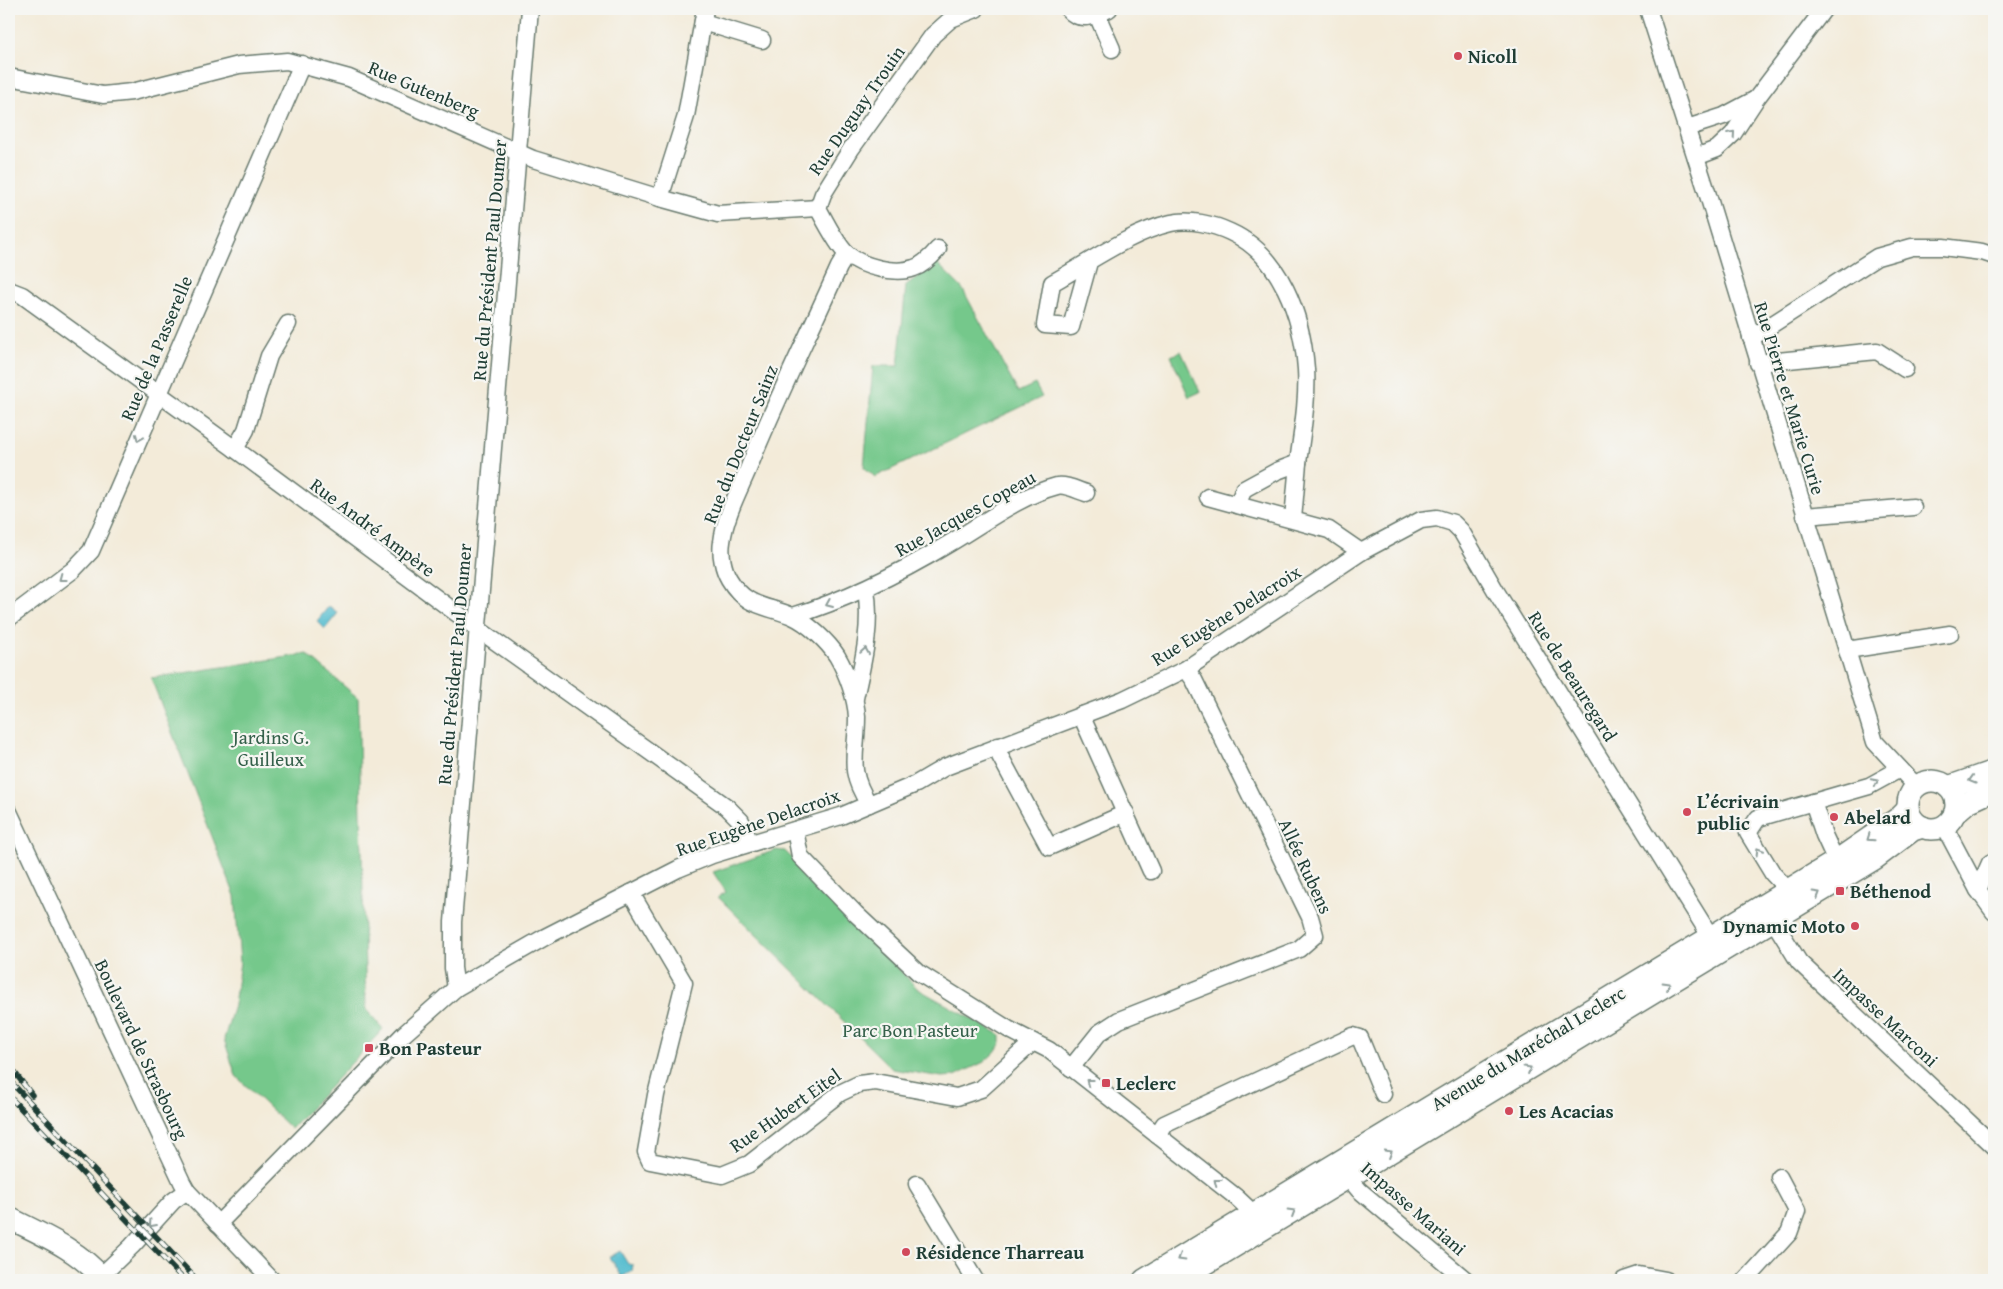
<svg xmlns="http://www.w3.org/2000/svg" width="2003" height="1289" font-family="'Gentium Book Plus',serif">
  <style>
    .green { fill: #74c88b; stroke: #4a8260 }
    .water { fill: #51bbce; stroke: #387c81 }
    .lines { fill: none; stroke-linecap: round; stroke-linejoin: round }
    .minor-casing { stroke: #697a6e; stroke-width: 19 }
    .major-casing { stroke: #697a6e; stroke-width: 24 }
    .minor { stroke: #fff; stroke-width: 16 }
    .major { stroke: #fff; stroke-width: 21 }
    .rail-casing { stroke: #1f3d34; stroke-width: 5.5 }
    .rail { stroke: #f6f6f2; stroke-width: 4; stroke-dasharray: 11; stroke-linecap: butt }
    .oneway { stroke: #8f9e9a }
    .poi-dot { fill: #d1495b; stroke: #f6f6f2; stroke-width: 2 }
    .labels { text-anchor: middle; stroke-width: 4.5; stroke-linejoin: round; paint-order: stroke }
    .poi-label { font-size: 19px; font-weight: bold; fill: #1f3d34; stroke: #f6f6f2; text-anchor: start }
    .street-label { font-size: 19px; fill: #1f3d34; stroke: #f6f6f2 }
    .park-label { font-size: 19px; fill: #34604a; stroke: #f6f6f2 }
  </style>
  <rect width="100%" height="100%" fill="#f6f6f2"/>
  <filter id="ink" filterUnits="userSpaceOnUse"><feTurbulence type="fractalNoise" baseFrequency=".02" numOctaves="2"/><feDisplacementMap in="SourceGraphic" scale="10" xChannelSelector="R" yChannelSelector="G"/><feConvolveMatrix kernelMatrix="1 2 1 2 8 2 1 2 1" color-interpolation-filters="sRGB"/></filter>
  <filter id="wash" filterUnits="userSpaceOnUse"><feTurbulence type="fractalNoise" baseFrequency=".0096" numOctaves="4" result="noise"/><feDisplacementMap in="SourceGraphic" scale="20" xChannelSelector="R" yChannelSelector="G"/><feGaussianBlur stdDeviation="1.12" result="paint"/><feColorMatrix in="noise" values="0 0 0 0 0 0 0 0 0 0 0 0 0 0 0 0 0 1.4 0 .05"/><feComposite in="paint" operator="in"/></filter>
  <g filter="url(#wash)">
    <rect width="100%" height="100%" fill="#f3ebd9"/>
    <!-- green -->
    <g class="green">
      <path d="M937 263 962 288 1018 392 1035 384 1042 397 875 477 864 467 873 366H898L906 285Z"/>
      <path d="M1181 351 1200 392 1189 397 1171 356Z"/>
      <path d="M307 654 358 698 366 1009 383 1029 291 1129 236 1076 224 1039 234 1005 240 962 235 896 151 678Z"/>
      <path d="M776 850 785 851 918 989 1001 1035V1043L995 1052 984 1062 955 1076 942 1077 892 1069 718 897 726 892 713 872Z"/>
    </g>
    <!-- water -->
    <g class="water">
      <path d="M329 606 338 613 325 629 317 621Z"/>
      <path d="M620 1251 628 1264 633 1265 632 1271 622 1277 610 1257Z"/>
    </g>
  </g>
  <g filter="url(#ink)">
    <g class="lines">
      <defs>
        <g id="minor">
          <path d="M1068 9C1080 23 1094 16 1109 9"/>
          <path d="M1648 9 1707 192 1875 742 1916 786"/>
          <path d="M1097 15 1112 49"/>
          <path d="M703 22 762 40"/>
          <path d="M9 77 103 95 132 92 239 65 287 61 349 78 533 159 660 198 718 214 818 208"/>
          <path d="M1687 128 1724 116 1754 100"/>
          <path d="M1696 157 1717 149 1733 134 1756 99 1824 9"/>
          <path d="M660 198 686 116 705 9"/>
          <path d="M938 249C932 256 924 265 914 268 895 275 863 267 847 254 837 245 825 221 818 208L823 194 851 149 933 35 951 19 976 9"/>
          <path d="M847 254 839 267C809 334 776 400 749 467 739 491 725 516 722 542 720 553 723 569 729 579 746 608 766 605 792 616 808 623 828 642 837 656 847 673 856 698 857 717 857 755 846 769 869 804"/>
          <path d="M1089 262 1071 327 1045 325 1052 283C1088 263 1131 232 1171 223 1190 219 1213 224 1230 232 1281 255 1302 316 1306 369 1308 400 1302 432 1298 463"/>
          <path d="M9 290 22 295 235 449 478 629 727 807 741 821 750 843"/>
          <path d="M1751 338 1877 257 1912 247H1943L1982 252 1994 256"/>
          <path d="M1758 363 1877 351 1905 369"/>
          <path d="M235 449 246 430 269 356 288 324"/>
          <path d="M1208 497 1329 530 1361 552"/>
          <path d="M1237 505 1244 489 1277 471 1298 463 1293 519"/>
          <path d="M1805 516 1913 507"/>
          <path d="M793 616C849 599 900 573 950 543 984 523 1019 496 1057 486 1065 484 1079 491 1086 493"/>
          <path d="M9 618 73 570 91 551 302 64"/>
          <path d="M1847 650 1950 634"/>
          <path d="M855 698C863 662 872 627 866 589"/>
          <path d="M1081 715 1151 871"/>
          <path d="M997 746 1000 756 1049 847 1126 813"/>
          <path d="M1813 802 1824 835 1836 861"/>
          <path d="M9 812 182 1182 187 1191 272 1280"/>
          <path d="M1944 826 1978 890 1994 912"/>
          <path d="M795 830 800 856 856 914 919 973 1008 1029 1049 1050 1236 1197 1254 1214 1252 1225"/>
          <path d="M1788 890 1773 874 1748 833 1758 818 1869 786 1900 769"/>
          <path d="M1978 890 1990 863 1994 861"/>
          <path d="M631 893 684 983 656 1095 646 1152 650 1161 722 1175 749 1164 840 1093 859 1084 875 1082 957 1097 981 1089 1033 1042"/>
          <path d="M1770 910 1778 928 1799 962 1994 1146"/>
          <path d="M456 988 453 968V922L530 9"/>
          <path d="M1071 1068 1099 1033 1119 1020 1299 949 1315 935 1310 917 1194 680 1186 669"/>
          <path d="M1157 1135 1164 1124 1353 1036 1360 1038 1383 1094"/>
          <path d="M1341 1169 1359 1190 1466 1280"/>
          <path d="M917 1184 975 1280"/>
          <path d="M218 1224 404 1034 456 988 545 937 678 869 712 855 841 816 916 784 945 767 1122 700 1186 669 1361 552 1421 520 1437 518 1453 523 1461 531 1497 593 1717 947"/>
          <path d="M101 1276 132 1246 173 1201 187 1191"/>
          <path d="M1624 1280 1639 1275 1666 1280"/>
          <path d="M1746 1280 1789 1233 1797 1211 1779 1177"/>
        </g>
        <g id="major">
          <circle cx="1932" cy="805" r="24"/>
          <path d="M1948 787 1994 771"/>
          <path d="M1954 814 1968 802 1994 790"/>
          <path d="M9 1218C43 1235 79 1250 104 1280"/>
          <path d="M1144 1280 1836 861 1900 817 1908 809"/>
          <path d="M1179 1280 1876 858 1913 830 1923 827"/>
        </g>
      </defs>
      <!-- minor casing -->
      <use href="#minor" class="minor-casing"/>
      <!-- major casing -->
      <use href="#major" class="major-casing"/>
      <!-- minor -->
      <use href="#minor" class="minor"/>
      <!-- major -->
      <use href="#major" class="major"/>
      <defs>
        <g id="rail">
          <path d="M9 1065 32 1095"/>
          <path d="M9 1080 197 1280"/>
          <path d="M9 1096 184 1280"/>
        </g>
      </defs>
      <!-- rail casing -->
      <use href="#rail" class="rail-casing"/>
      <!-- rail -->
      <use href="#rail" class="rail"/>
    </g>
    <!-- one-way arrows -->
    <defs><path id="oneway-chevron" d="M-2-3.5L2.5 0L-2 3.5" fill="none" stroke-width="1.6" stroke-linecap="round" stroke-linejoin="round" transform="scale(1.25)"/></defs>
    <g class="oneway">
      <use href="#oneway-chevron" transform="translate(1732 134) rotate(-49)"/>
      <use href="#oneway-chevron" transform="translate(139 438) rotate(113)"/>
      <use href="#oneway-chevron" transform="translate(62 578) rotate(143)"/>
      <use href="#oneway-chevron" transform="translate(829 604) rotate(157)"/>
      <use href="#oneway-chevron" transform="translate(865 651) rotate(-81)"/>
      <use href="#oneway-chevron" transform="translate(1972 780) rotate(163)"/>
      <use href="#oneway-chevron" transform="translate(1875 782) rotate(-27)"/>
      <use href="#oneway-chevron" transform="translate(1870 838) rotate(145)"/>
      <use href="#oneway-chevron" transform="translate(1759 851) rotate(-122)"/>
      <use href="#oneway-chevron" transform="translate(1817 894) rotate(-31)"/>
      <use href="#oneway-chevron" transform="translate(1667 985) rotate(-31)"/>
      <use href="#oneway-chevron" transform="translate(1528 1069) rotate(-31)"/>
      <use href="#oneway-chevron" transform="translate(1089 1082) rotate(-142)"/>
      <use href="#oneway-chevron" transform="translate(1389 1153) rotate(-31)"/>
      <use href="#oneway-chevron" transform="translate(1217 1182) rotate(-142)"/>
      <use href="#oneway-chevron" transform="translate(1292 1212) rotate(-31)"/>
      <use href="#oneway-chevron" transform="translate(152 1224) rotate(132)"/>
      <use href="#oneway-chevron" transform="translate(1181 1258) rotate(149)"/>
    </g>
  </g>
  <!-- markers -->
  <g class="poi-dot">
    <circle cx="1458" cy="56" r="5"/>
    <circle cx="1687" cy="812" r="5"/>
    <circle cx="1834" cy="817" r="5"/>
    <rect x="1835" y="886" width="10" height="10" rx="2.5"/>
    <circle cx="1855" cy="926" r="5"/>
    <rect x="364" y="1043" width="10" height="10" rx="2.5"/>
    <rect x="1101" y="1078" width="10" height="10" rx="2.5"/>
    <circle cx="1509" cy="1111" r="5"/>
    <circle cx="906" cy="1252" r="5"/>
  </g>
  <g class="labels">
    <!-- poi labels -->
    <g class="poi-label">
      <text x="1468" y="63">Nicoll</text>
      <text x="1697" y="808">L’écrivain<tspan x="1697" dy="22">public</tspan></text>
      <text x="1844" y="824">Abelard</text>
      <text x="1850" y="898">Béthenod</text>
      <text x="1845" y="933" text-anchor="end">Dynamic Moto</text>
      <text x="379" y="1055">Bon Pasteur</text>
      <text x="1116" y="1090">Leclerc</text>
      <text x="1519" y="1118">Les Acacias</text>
      <text x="916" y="1259">Résidence Tharreau</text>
    </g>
    <!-- street labels -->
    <g class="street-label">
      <text transform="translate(424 89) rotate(23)" y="7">Rue Gutenberg</text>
      <text transform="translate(856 110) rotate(-55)" y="7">Rue Duguay Trouin</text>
      <text transform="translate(489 260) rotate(-85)" y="7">Rue du Président Paul Doumer</text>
      <text transform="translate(156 348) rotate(-67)" y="7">Rue de la Passerelle</text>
      <text transform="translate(1790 398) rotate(73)" y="7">Rue Pierre et Marie Curie</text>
      <text transform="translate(740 444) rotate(-68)" y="7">Rue du Docteur Sainz</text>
      <text transform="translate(965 513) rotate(-29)" y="7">Rue Jacques Copeau</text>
      <text transform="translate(373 527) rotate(37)" y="7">Rue André Ampère</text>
      <text transform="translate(1226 615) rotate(-32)" y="7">Rue Eugène Delacroix</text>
      <text transform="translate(454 664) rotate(-85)" y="7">Rue du Président Paul Doumer</text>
      <text transform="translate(1573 676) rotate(58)" y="7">Rue de Beauregard</text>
      <text transform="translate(758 822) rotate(-19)" y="7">Rue Eugène Delacroix</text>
      <text transform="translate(1306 866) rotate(65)" y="7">Allée Rubens</text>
      <text transform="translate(1886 1017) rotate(43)" y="7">Impasse Marconi</text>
      <text transform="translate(1528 1048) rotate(-31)" y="7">Avenue du Maréchal Leclerc</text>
      <text transform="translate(142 1049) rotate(65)" y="7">Boulevard de Strasbourg</text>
      <text transform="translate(785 1110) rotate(-35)" y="7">Rue Hubert Eitel</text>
      <text transform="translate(1414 1208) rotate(41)" y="7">Impasse Mariani</text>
    </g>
    <!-- park labels -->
    <g class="park-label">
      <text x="271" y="744">Jardins G.<tspan x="271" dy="22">Guilleux</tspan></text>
      <text x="910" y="1037">Parc Bon Pasteur</text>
    </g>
  </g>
  <!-- margin -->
  <rect width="2003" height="1289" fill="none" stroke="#f6f6f2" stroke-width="30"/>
</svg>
